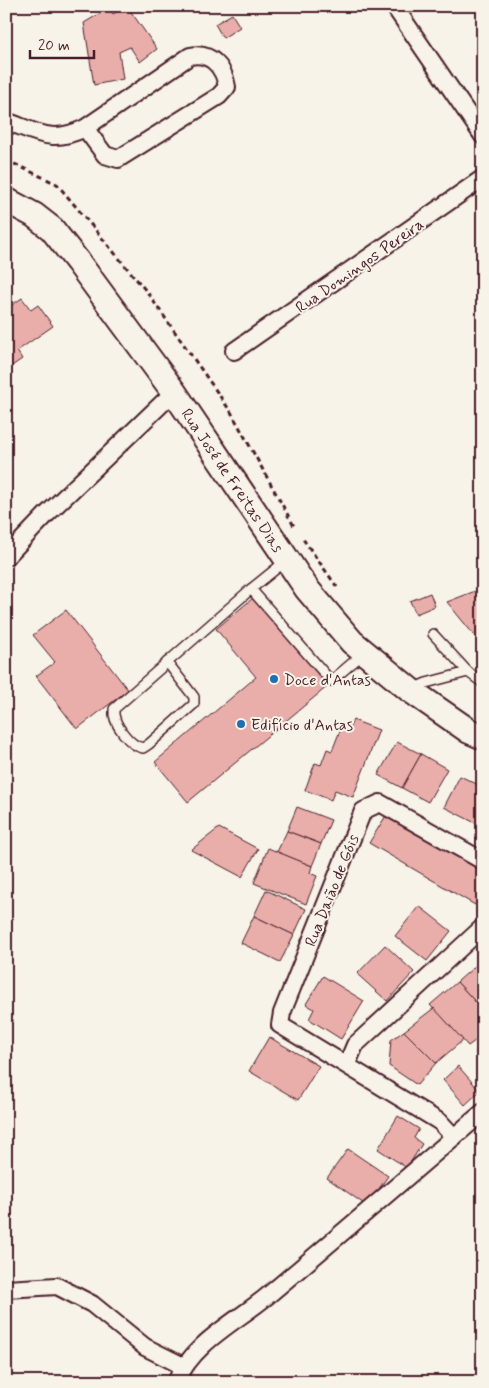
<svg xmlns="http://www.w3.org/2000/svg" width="489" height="1388" font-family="Mynerve,sans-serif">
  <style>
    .building { fill: #e9aeaa; stroke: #4a1f2b }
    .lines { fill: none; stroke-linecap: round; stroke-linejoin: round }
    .service-casing { stroke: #4a1f2b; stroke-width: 12 }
    .minor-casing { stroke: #4a1f2b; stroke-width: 20 }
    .secondary-casing { stroke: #4a1f2b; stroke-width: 28 }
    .path { stroke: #4a1f2b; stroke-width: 3; stroke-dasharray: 5 4; stroke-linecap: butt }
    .service { stroke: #f7f3e8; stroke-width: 9 }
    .minor { stroke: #f7f3e8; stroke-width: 16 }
    .secondary { stroke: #f7f3e8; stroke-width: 24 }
    .poi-dot { fill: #1f6fb2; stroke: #f7f3e8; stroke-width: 2 }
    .labels { text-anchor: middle; stroke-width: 4; stroke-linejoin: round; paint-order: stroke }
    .street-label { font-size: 16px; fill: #4a1f2b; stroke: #f7f3e8 }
    .poi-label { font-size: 16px; fill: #4a1f2b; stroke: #f7f3e8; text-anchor: start }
  </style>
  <rect width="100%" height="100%" fill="#f7f3e8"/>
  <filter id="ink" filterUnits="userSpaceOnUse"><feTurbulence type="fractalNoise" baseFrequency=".02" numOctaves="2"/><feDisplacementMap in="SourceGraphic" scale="10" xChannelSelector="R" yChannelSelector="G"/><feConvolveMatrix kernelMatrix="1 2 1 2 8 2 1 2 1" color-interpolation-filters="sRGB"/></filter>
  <g filter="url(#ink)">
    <!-- building -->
    <g class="building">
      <path d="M127 6 157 49 140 62 130 47 119 52 123 79 94 85 84 23 109 8 113 14Z"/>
      <path d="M232 14 240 27 223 38 215 24Z"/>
      <path d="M22 298 31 310 38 305 53 326 17 351 22 359 6 370V309Z"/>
      <path d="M483 588V646L447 602Z"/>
      <path d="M430 593 435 606 416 614 410 601Z"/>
      <path d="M253 598 328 686 188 802 155 762 256 677 216 629Z"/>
      <path d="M66 610 128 690 77 729 36 676 55 662 33 635Z"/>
      <path d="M353 720 379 730 353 797 335 790 331 800 305 790 315 763 321 765 327 749 332 751 341 728 348 731Z"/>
      <path d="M397 742 421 754 402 788 378 775Z"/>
      <path d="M421 754 447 769 428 802 402 788Z"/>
      <path d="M460 776 483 787V827L444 807Z"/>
      <path d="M297 807 331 820 321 844 287 831Z"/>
      <path d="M387 814 483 870V892L475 905 369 843Z"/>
      <path d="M219 828 258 849 242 877 191 850Z"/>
      <path d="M287 831 321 844 312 866 277 852Z"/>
      <path d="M268 848 312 866 310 873 317 876 306 904 254 883Z"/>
      <path d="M266 890 306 909 294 935 254 916Z"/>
      <path d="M419 906 451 931 427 961 395 936Z"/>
      <path d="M254 916 294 935 280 962 241 943Z"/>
      <path d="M385 945 414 972 387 1001 357 974Z"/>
      <path d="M483 959V1010L457 982Z"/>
      <path d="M323 976 364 1001 341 1039 309 1019 314 1009 306 1004Z"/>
      <path d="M457 982 483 1010V1035L468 1046 430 1005Z"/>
      <path d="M434 1008 463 1040 436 1063 404 1031Z"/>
      <path d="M404 1031 436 1063 417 1085 389 1066 391 1040Z"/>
      <path d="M269 1037 319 1066 298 1100 249 1071Z"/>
      <path d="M483 1046V1062L475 1052Z"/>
      <path d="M458 1066 480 1091 465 1105 443 1080Z"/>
      <path d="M398 1116 419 1129 414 1138 422 1144 407 1168 378 1149Z"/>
      <path d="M348 1149 388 1176 367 1206 327 1178Z"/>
    </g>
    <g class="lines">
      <defs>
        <g id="service">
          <path d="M287 560 251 589 331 681 364 653"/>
          <path d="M433 634 468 672"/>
          <path d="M167 662 194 697V704L149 744 143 748C130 746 112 723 114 709L251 589"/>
          <path d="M413 689 426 683 468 672 483 683"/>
        </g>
        <g id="minor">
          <path d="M394 6 483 136"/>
          <path d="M6 121C39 133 52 144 85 128L190 56C211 52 224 67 227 87L219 96 118 159 105 155 85 128"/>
          <path d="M234 351 483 178"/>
          <path d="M6 557 47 514 174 392"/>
          <path d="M347 1064 355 1045 483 927"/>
          <path d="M454 1137 440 1122 280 1025 282 1013 363 811 380 803 483 861"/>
          <path d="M6 1289 57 1286 92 1304 145 1347 183 1366"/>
          <path d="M176 1382C193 1343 234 1323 266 1297 339 1236 411 1174 483 1112"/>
        </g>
        <path id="secondary" d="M6 200 34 215 52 229 78 262 174 392 307 589 352 642 410 690 469 731 483 737"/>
      </defs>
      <!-- service casing -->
      <use href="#service" class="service-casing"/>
      <!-- minor casing -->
      <use href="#minor" class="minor-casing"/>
      <!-- secondary casing -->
      <use href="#secondary" class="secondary-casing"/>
      <!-- path -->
      <g class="path">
        <path d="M6 160 57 184 147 292 231 412 295 528"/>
        <path d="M303 539 337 587"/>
      </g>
      <!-- service -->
      <use href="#service" class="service"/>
      <!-- minor -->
      <use href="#minor" class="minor"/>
      <!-- secondary -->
      <use href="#secondary" class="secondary"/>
    </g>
  </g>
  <!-- markers -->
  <g class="poi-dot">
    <circle cx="274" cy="679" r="5"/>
    <circle cx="241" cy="724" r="5"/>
  </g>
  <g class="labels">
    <!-- street labels -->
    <g class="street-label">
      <text transform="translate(359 265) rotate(-35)" y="6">Rua Domingos Pereira</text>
      <text transform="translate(233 480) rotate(56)" y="6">Rua José de Freitas Dias</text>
      <text transform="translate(331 890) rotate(-68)" y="6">Rua Daião de Góis</text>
    </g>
    <!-- poi labels -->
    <g class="poi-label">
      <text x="284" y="685">Doce d'Antas</text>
      <text x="251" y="730">Edifício d'Antas</text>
    </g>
  </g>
  <!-- margin -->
  <rect width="489" height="1388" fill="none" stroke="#f7f3e8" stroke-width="25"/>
  <rect x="12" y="12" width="464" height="1363" fill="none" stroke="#4a1f2b" stroke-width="2" filter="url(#ink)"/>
  <!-- scale -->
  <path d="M30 50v8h64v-8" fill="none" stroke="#4a1f2b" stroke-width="2.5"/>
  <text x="38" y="50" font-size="15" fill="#4a1f2b" stroke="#f7f3e8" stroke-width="4" paint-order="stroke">20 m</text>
</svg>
